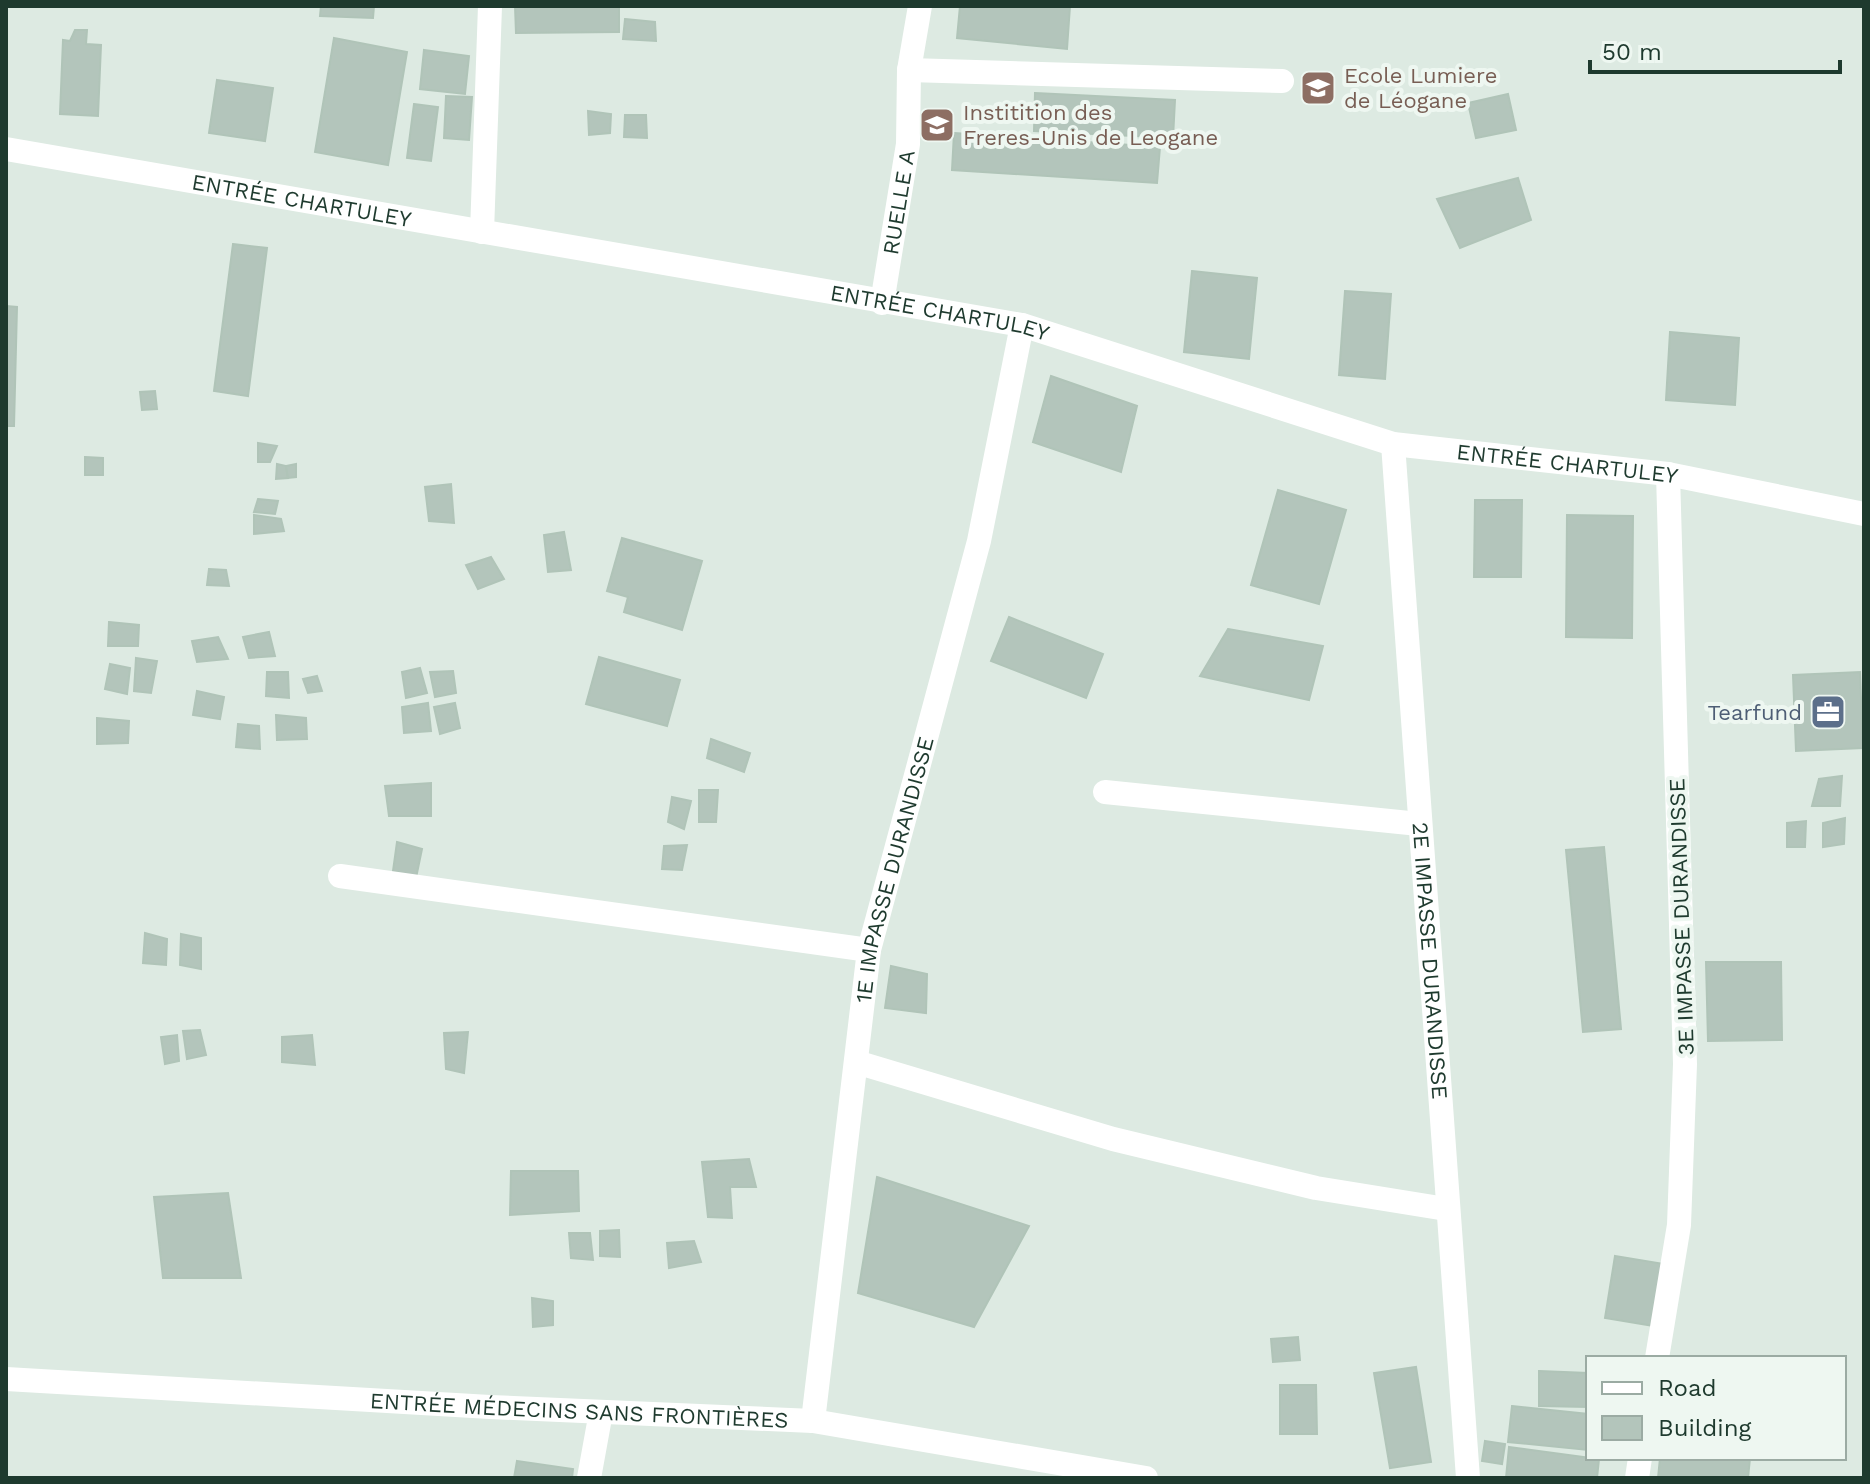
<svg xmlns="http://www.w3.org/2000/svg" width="1870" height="1484" font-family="'Work Sans',sans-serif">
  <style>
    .building { fill: #b3c5bb; stroke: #b0c4b8; stroke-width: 2 }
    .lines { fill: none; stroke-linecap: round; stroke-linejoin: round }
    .minor { stroke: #fff; stroke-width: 24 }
    .labels { text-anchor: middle; stroke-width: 8; stroke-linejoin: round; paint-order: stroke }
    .education-label { font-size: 22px; fill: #785e54; stroke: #eef7f1; text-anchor: start }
    .street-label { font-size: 22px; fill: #1e3a2e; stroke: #eef7f1 }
    .service-label { font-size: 22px; fill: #4e5e75; stroke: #eef7f1; text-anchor: end }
  </style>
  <rect width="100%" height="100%" fill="#ddeae2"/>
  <!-- building -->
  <g class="building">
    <path d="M321 6H374L373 18 320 16Z"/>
    <path d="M515 6H619V32L516 33Z"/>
    <path d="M960 6H1070L1067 49 957 38Z"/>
    <path d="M625 19 655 22 656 41 623 39Z"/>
    <path d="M75 30H87L86 44 101 45 98 116 60 114 63 40 70 41Z"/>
    <path d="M334 38 407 52 388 165 315 152Z"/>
    <path d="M424 50 469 56 465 94 420 89Z"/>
    <path d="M217 80 273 88 265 141 209 133Z"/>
    <path d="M1035 93 1175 100 1173 138 1034 131Z"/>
    <path d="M1508 94 1516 130 1476 138 1468 103Z"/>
    <path d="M446 96 472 97 469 140 444 138Z"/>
    <path d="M414 104 438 107 431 161 407 158Z"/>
    <path d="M588 111 611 114 610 133 589 135Z"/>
    <path d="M625 115H646L647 138 624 137Z"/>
    <path d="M954 133 1160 147 1157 183 952 170Z"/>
    <path d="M1518 178 1531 220 1460 248 1437 199Z"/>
    <path d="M233 244 267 248 248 396 214 391Z"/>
    <path d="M1192 271 1257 278 1249 359 1184 352Z"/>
    <path d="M1345 291 1391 294 1385 379 1339 375Z"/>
    <path d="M6 306 17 307 14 426H6Z"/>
    <path d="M1670 332 1739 338 1735 405 1666 400Z"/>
    <path d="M1051 376 1137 406 1121 472 1033 442Z"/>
    <path d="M155 391 157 409 142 410 140 392Z"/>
    <path d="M258 443 277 446 270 462H258Z"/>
    <path d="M85 457 103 458V475H85Z"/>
    <path d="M277 464 286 466 288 478 276 479Z"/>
    <path d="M296 464V477L288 478 286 466Z"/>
    <path d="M451 484 454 523 429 521 425 487Z"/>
    <path d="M1278 490 1346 510 1319 604 1251 585Z"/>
    <path d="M258 499 278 501 275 514 254 512Z"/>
    <path d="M1475 500H1522L1521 577H1474Z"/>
    <path d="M254 515 281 519 284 531 254 534Z"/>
    <path d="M1567 515 1633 516 1632 638 1566 637Z"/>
    <path d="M564 532 571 570 548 572 544 535Z"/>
    <path d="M622 538 702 561 682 630 624 612 628 597 607 591Z"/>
    <path d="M491 557 504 579 478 589 466 565Z"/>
    <path d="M209 569 226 570 229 586 207 585Z"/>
    <path d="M1009 617 1103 654 1086 698 991 661Z"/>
    <path d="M109 622 139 625 138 646H108Z"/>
    <path d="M1228 629 1323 646 1309 700 1200 676Z"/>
    <path d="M269 632 275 656 249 658 243 637Z"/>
    <path d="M218 637 228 659 197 662 192 641Z"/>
    <path d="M599 657 680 680 667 726 586 704Z"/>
    <path d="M136 658 157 661 151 693 134 691Z"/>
    <path d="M110 664 130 668 127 694 105 689Z"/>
    <path d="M420 668 427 693 406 698 402 672Z"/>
    <path d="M453 671 456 693 435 697 430 672Z"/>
    <path d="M267 672H288L289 698 266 696Z"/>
    <path d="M1860 672 1863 748 1796 751 1793 675Z"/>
    <path d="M317 676 322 691 308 693 303 679Z"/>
    <path d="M197 691 224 697 220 719 193 715Z"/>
    <path d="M428 703 431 731 404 733 402 707Z"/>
    <path d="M455 703 460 728 440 734 434 707Z"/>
    <path d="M276 715 306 718 307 739 277 740Z"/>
    <path d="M97 718 129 721 128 743 97 744Z"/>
    <path d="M238 724 259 726 260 749 236 747Z"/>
    <path d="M711 739 750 753 744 772 707 758Z"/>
    <path d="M1842 776 1840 806H1812L1819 779Z"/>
    <path d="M431 783V816H389L385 786Z"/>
    <path d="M699 790H718L716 822H699Z"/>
    <path d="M672 797 691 801 684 829 668 822Z"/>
    <path d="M1845 818 1844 844 1823 847V823Z"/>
    <path d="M1806 821 1805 847H1787V823Z"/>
    <path d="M397 842 422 849 416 878 393 871Z"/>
    <path d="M687 845 682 870 662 869 664 846Z"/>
    <path d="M1604 847 1621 1029 1583 1032 1566 850Z"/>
    <path d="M145 933 167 939 166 965 143 963Z"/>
    <path d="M181 934 201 938V969L180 965Z"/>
    <path d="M1706 962H1781L1782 1040 1708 1041Z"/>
    <path d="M891 966 927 974 926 1013 885 1008Z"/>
    <path d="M200 1030 206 1055 187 1059 183 1031Z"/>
    <path d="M468 1032 464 1073 446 1069 444 1033Z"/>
    <path d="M177 1035 179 1061 165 1064 161 1037Z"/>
    <path d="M312 1035 315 1065 282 1062V1037Z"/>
    <path d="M749 1159 756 1187H730L732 1218 708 1217 702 1162Z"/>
    <path d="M511 1171H578L579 1211 510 1215Z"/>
    <path d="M877 1177 1029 1226 974 1327 858 1293Z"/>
    <path d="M228 1193 241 1278H163L154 1197Z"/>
    <path d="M619 1230 620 1257 600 1256V1231Z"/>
    <path d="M569 1233H590L593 1260 571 1258Z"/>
    <path d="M694 1241 701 1262 669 1268 667 1243Z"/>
    <path d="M1615 1256 1664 1264 1654 1326 1605 1318Z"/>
    <path d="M532 1298 553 1301V1325L533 1327Z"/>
    <path d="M1298 1337 1300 1360 1273 1362 1271 1339Z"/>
    <path d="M1416 1367 1431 1462 1390 1468 1374 1373Z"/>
    <path d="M1539 1371 1588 1373V1407L1539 1406Z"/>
    <path d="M1280 1385H1316L1317 1434H1280Z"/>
    <path d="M1512 1406 1588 1414V1450L1508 1442Z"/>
    <path d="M1485 1441 1505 1444 1502 1464 1482 1461Z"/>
    <path d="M1509 1447 1599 1459 1597 1478H1506Z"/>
    <path d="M1660 1458H1750L1748 1478H1658Z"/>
    <path d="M517 1461 573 1469 572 1478H514Z"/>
  </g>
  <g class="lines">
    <!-- minor -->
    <g class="minor">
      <path d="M909 70 1282 81"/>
      <path id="s1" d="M6 149 1022 325 1393 444 1668 474 1864 514"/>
      <path d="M482 232 490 6"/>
      <path id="s2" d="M882 303 908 144 909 70 920 6"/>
      <path id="s3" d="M1393 444 1468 1478"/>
      <path d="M1105 792 1419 824"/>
      <path d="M340 876 869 950"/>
      <path d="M856 1062 1113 1139 1316 1188 1446 1209"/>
      <path d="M1657 1358 1679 1225 1685 1064 1668 474"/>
      <path id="s4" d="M6 1379 490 1407 813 1421 1146 1478"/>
      <path id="s5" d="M813 1421 869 950 979 541 1022 325"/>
      <path d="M589 1478 601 1412"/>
      <path d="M1637 1478 1640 1458"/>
    </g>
  </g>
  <!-- icons -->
  <defs>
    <symbol id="school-square" viewBox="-11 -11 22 22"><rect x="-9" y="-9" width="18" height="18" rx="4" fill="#8d6e63" stroke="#eef7f1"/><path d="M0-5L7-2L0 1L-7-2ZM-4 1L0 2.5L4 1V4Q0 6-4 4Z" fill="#fff"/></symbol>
    <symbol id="office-square" viewBox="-11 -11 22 22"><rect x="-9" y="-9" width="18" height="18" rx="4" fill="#5c6f8a" stroke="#eef7f1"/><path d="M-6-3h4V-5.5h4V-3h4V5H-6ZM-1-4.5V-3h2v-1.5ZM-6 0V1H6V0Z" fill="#fff"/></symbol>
  </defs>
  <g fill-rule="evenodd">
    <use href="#school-square" x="1298" y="68" width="40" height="40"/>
    <use href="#school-square" x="917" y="105" width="40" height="40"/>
    <use href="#office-square" x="1808" y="692" width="40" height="40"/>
  </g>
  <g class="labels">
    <!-- education labels -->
    <g class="education-label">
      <text x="1344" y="83">Ecole Lumiere<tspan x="1344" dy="25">de Léogane</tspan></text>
      <text x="963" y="120">Institition des<tspan x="963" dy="25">Freres-Unis de Leogane</tspan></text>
    </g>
    <!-- street labels -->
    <g class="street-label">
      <text dy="8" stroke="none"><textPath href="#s1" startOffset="300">ENTRÉE CHARTULEY</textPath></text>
      <text dy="8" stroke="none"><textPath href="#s2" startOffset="102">RUELLE A</textPath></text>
      <text dy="8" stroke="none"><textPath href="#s1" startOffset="948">ENTRÉE CHARTULEY</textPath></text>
      <text dy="8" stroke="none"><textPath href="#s1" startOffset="1596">ENTRÉE CHARTULEY</textPath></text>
      <text dy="8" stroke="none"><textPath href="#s5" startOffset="558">1E IMPASSE DURANDISSE</textPath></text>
      <text transform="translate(1681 917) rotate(-92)" y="8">3E IMPASSE DURANDISSE</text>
      <text dy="8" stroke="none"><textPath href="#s3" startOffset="518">2E IMPASSE DURANDISSE</textPath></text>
      <text dy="8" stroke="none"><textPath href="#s4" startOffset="574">ENTRÉE MÉDECINS SANS FRONTIÈRES</textPath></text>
    </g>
    <!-- service labels -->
    <g class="service-label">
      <text x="1802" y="720">Tearfund</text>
    </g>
  </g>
  <!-- border -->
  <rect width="1870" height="1484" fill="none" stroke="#1e3a2e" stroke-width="16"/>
  <!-- legend -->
  <rect x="1586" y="1356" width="260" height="104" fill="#eef7f1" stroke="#9baba3" stroke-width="2"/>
  <rect x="1602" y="1382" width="40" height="12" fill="#ffffff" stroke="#9baba3" stroke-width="2"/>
  <text x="1658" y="1396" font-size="24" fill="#1e3a2e">Road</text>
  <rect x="1602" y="1416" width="40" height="24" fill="#b3c5bb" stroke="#9baba3" stroke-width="2"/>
  <text x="1658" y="1436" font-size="24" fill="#1e3a2e">Building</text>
  <!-- scale -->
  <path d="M1590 60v12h250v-12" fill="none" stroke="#1e3a2e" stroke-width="4"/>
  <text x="1602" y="60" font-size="24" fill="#1e3a2e" stroke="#eef7f1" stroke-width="6" paint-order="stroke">50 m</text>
</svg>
